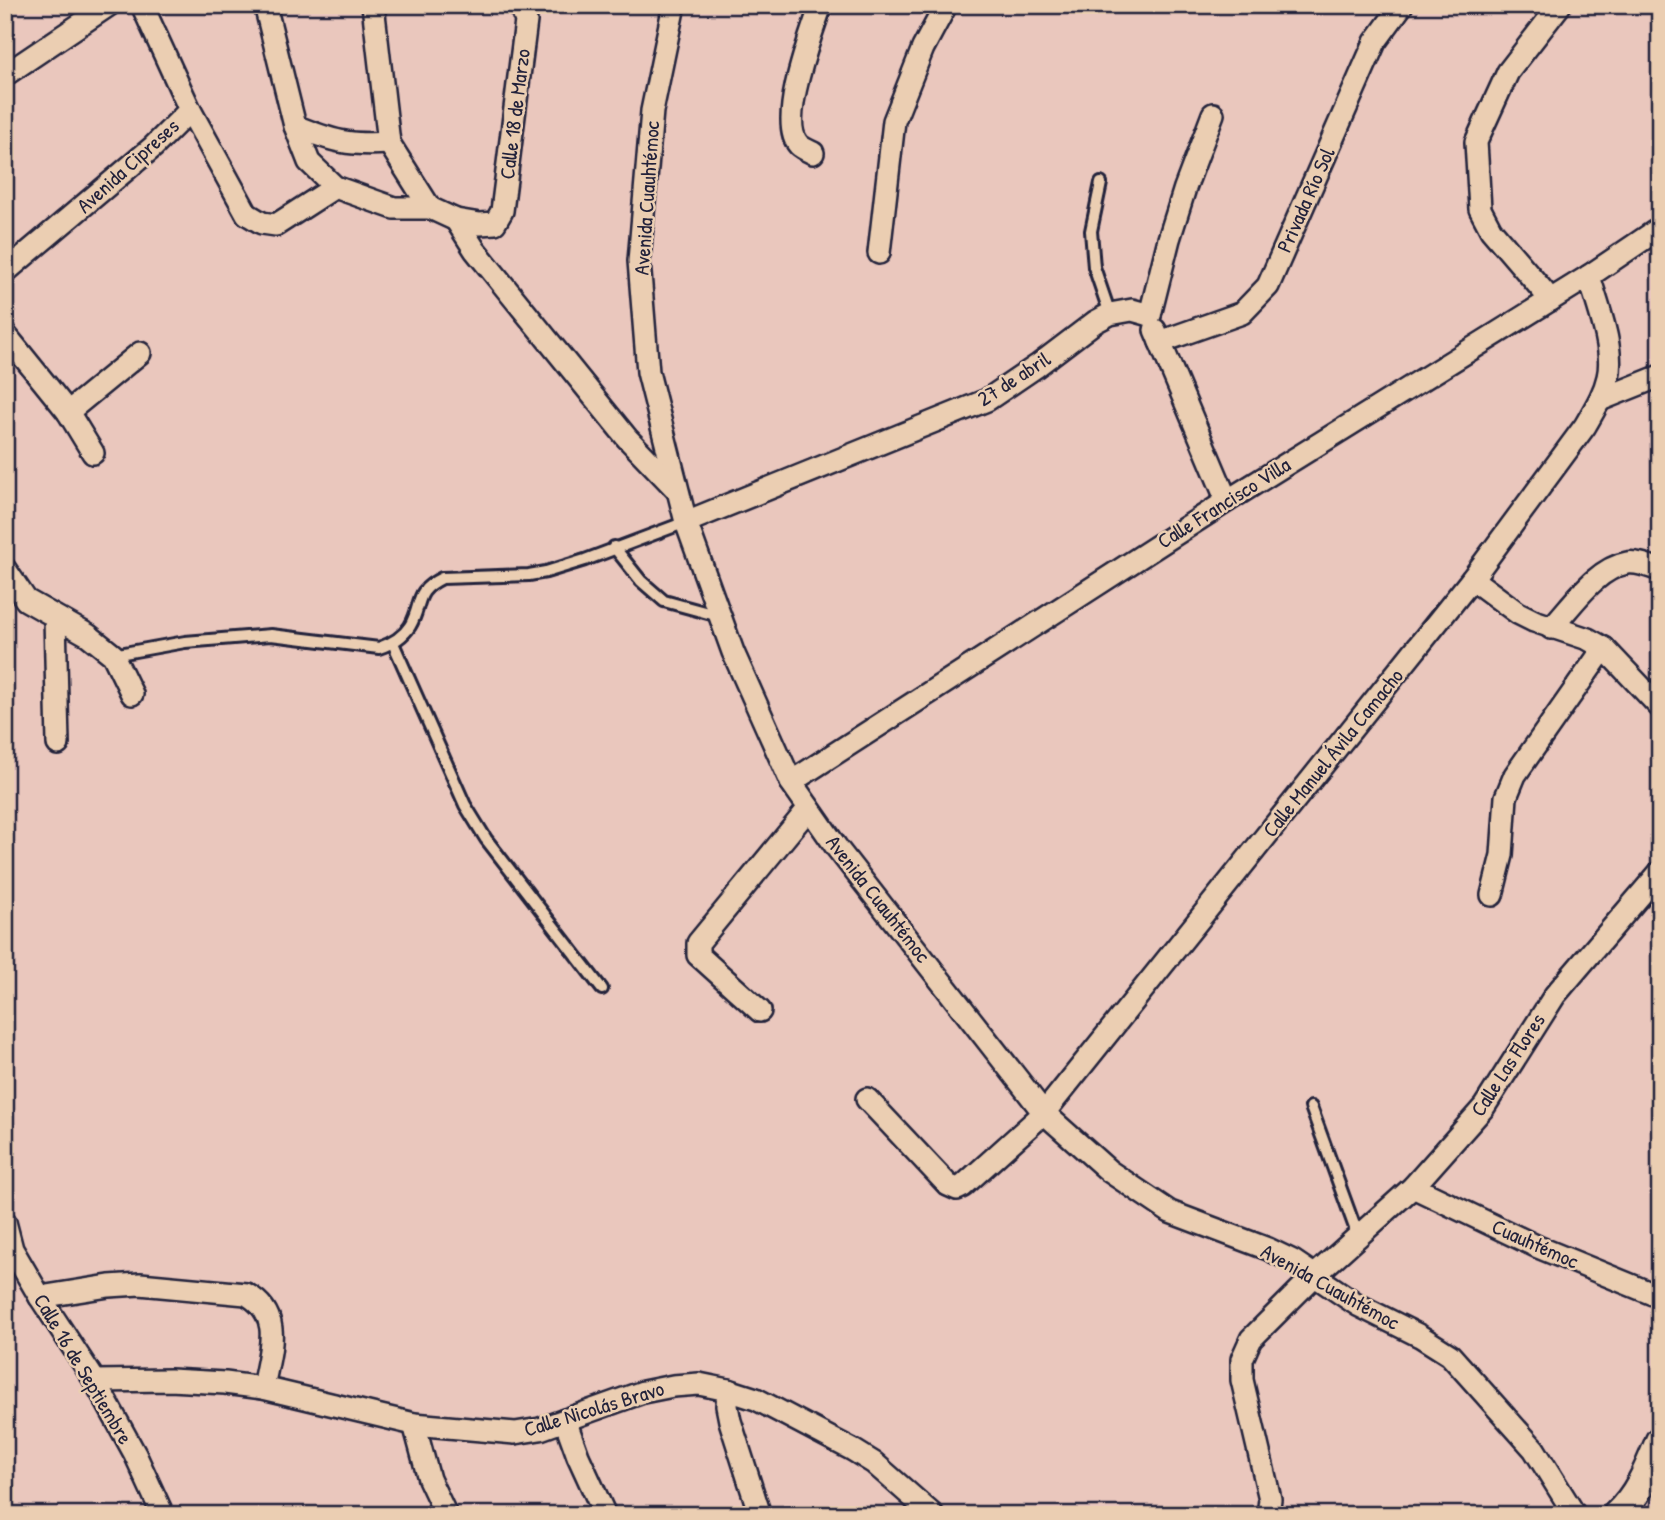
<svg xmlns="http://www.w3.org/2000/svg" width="1665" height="1520" font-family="'Patrick Hand',sans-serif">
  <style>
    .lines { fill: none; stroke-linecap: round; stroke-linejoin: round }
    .lane-casing { stroke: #22223b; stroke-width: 16 }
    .street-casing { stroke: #22223b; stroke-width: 26 }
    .secondary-casing { stroke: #22223b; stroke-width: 33 }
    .lane { stroke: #ebceb2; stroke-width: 10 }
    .street { stroke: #ebceb2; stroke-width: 21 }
    .secondary { stroke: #ebceb2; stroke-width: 28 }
    .labels { text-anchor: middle; stroke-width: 5; stroke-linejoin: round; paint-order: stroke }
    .street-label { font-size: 21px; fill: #22223b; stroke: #ebceb2 }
  </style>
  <rect width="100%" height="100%" fill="#eac7bd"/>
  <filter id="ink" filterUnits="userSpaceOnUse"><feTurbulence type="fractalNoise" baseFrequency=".0143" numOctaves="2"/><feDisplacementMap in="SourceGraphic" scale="14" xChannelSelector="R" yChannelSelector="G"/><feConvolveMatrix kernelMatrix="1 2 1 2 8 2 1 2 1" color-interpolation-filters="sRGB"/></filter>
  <g filter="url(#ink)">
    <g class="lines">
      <defs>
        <g id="lane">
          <path d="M1101 183 1091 231 1094 267 1110 314"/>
          <path d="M614 547 641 581 664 601 719 616"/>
          <path d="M393 643 465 805 486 839 602 989"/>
          <path d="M113 655 185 642 271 635 379 648C391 644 403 637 410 626 423 604 413 592 442 578L529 575 546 572 585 560 686 522"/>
          <path d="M1311 1107 1358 1236"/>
        </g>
        <g id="street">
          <path d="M265 5 295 126 309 162 335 187 394 208H430L456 220 480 224 495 223 502 211 526 21 520 5"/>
          <path d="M373 5 389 143 430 208"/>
          <path d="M674 5 652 111 639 261 648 372 686 522 733 652 791 782 837 848 1044 1113 1109 1171 1170 1212 1268 1249 1293 1261 1358 1305 1420 1336 1450 1355 1534 1449 1575 1515"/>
          <path d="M5 75 109 5"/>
          <path d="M190 110 247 214 262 223 276 225 335 187"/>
          <path d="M295 126C332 141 349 146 389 143"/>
          <path d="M813 153C809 151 802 148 799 145 777 122 812 32 821 5"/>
          <path d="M456 220 475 250 627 438 676 489"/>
          <path d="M879 253 894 121 923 48 946 5"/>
          <path d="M5 272 153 147 190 110 142 5"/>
          <path d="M1551 300 1491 230 1480 209 1476 142 1508 72 1560 5"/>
          <path d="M1150 315 1169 239 1185 188 1213 114"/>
          <path d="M1155 330 1227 501"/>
          <path d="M5 334 68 412 93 453"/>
          <path d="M1160 342 1242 313 1268 286 1375 42 1402 5"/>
          <path d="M1600 400 1660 376"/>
          <path d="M68 412 140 353"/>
          <path d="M686 522 987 400 1037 366 1095 322 1110 314 1132 310 1150 315"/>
          <path d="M5 569 26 600 88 635 113 655 132 694"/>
          <path d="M1472 579 1518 613 1534 621 1588 639 1604 648 1660 707"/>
          <path d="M55 617 58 744"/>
          <path d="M1551 628C1572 606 1595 569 1627 563 1637 561 1651 567 1660 570"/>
          <path d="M791 782 1227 501 1589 276 1660 228"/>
          <path d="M1492 895 1502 855 1506 797 1515 775 1604 648"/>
          <path d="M760 1011 698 955V943L809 808"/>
          <path d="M867 1099 948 1185 957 1189 963 1186 1044 1113 1472 579 1585 426C1594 410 1604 395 1608 377 1615 349 1597 304 1589 276"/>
          <path d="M1413 1187 1538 1247 1660 1297"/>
          <path d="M5 1222 12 1249 40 1297 95 1381 135 1454 163 1515"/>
          <path d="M40 1297 109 1286 140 1284 246 1294C285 1315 269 1352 263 1388"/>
          <path d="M95 1381 170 1380 225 1383 263 1388 414 1424 515 1433 540 1429 643 1392 673 1386 699 1384 728 1390 756 1399 853 1450 874 1463 933 1515"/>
          <path d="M728 1390 727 1406 730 1421 760 1515"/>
          <path d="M565 1420 578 1456 605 1515"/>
          <path d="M414 1424 429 1479 446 1515"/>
          <path d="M1268 1515 1270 1499 1242 1380V1359L1251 1339 1314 1276 1413 1187 1484 1107 1555 995 1660 872"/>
        </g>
        <path id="secondary" d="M1617 1515C1639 1495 1649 1468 1660 1441"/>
      </defs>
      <!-- lane casing -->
      <use href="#lane" class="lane-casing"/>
      <!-- street casing -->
      <use href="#street" class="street-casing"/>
      <!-- secondary casing -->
      <use href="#secondary" class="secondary-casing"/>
      <!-- lane -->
      <use href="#lane" class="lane"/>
      <!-- street -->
      <use href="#street" class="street"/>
      <!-- secondary -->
      <use href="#secondary" class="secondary"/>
    </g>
  </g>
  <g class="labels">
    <!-- street labels -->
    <g class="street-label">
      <text transform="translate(515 114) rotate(-83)" y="7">Calle 18 de Marzo</text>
      <text transform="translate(128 166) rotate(-42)" y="7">Avenida Cipreses</text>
      <text transform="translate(647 198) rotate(-86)" y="7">Avenida Cuauhtémoc</text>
      <text transform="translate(1306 200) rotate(-66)" y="7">Privada Río Sol</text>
      <text transform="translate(1014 379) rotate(-33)" y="7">27 de abril</text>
      <text transform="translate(1224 503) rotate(-32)" y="7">Calle Francisco Villa</text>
      <text transform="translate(1333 753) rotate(-51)" y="7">Calle Manuel Ávila Camacho</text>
      <text transform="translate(878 899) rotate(52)" y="7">Avenida Cuauhtémoc</text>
      <text transform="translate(1508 1065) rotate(-57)" y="7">Calle Las Flores</text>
      <text transform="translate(1535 1244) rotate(24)" y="7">Cuauhtémoc</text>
      <text transform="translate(1330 1287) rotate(29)" y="7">Avenida Cuauhtémoc</text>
      <text transform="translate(83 1369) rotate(59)" y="7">Calle 16 de Septiembre</text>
      <text transform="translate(594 1409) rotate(-17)" y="7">Calle Nicolás Bravo</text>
    </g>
  </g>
  <!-- margin -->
  <rect width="1665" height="1520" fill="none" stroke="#ebceb2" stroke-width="28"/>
  <rect x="14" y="14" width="1637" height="1492" fill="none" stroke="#22223b" stroke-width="2.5" filter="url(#ink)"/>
</svg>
